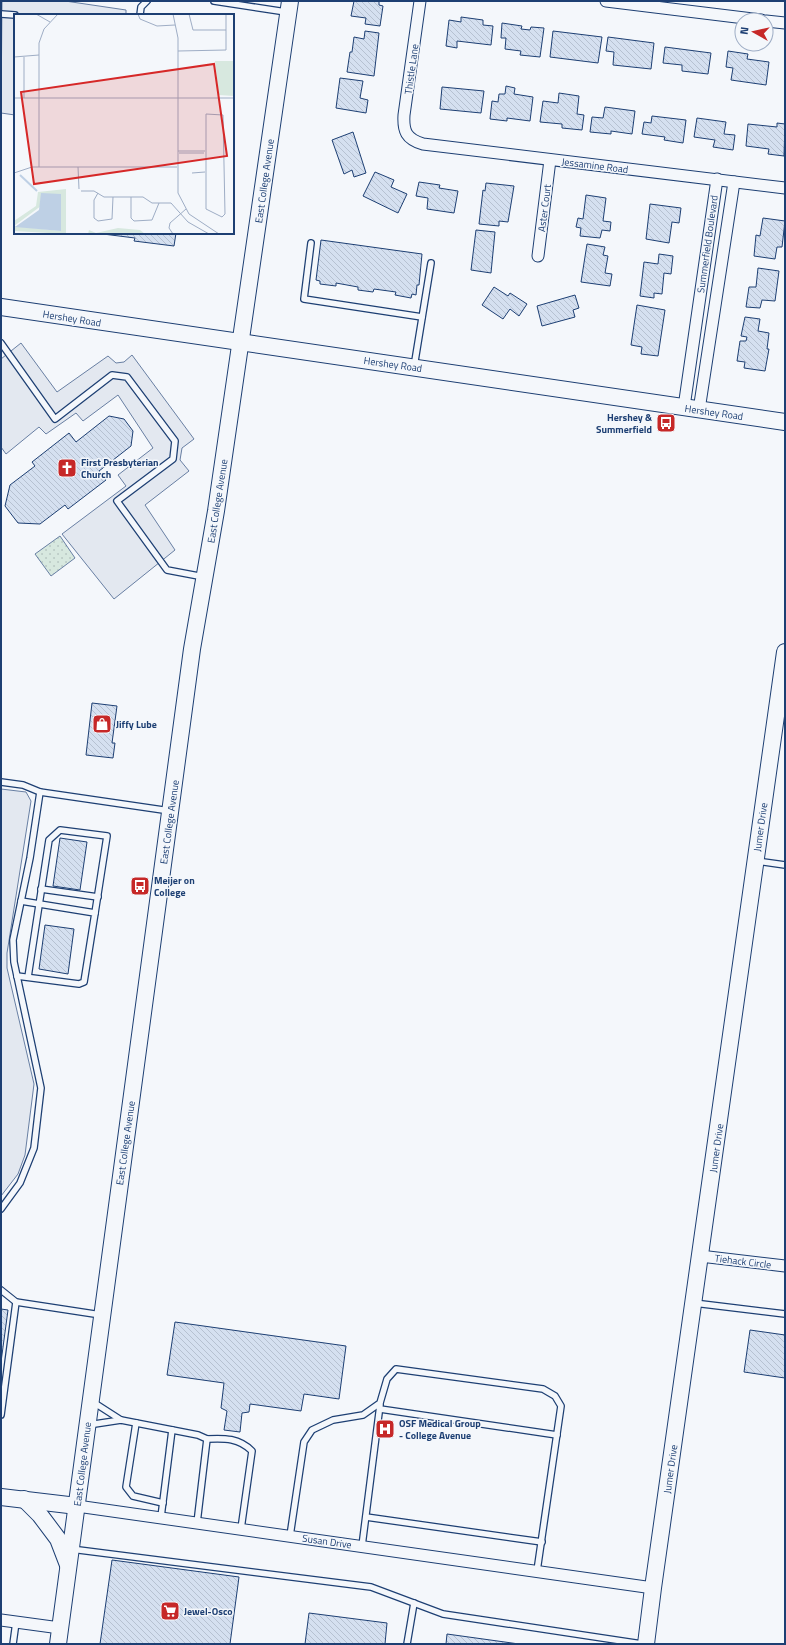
<svg xmlns="http://www.w3.org/2000/svg" width="786" height="1645" font-family="'Titillium Web',sans-serif">
  <style>
    .park { fill: url(#park-dots); stroke: #687fa3 }
    .parking { fill: #e3e8f0; stroke: #687fa3 }
    .building { fill: url(#building-back-hatch); stroke: #1d3f73 }
    .lines { fill: none; stroke-linecap: round; stroke-linejoin: round }
    .lane-casing { stroke: #1d3f73; stroke-width: 8 }
    .street-casing { stroke: #1d3f73; stroke-width: 13 }
    .secondary-casing { stroke: #1d3f73; stroke-width: 18 }
    .lane { stroke: #f4f7fb; stroke-width: 5.5 }
    .street { stroke: #f4f7fb; stroke-width: 11 }
    .secondary { stroke: #f4f7fb; stroke-width: 16 }
    .labels { text-anchor: middle; stroke-width: 3; stroke-linejoin: round; paint-order: stroke }
    .street-label { font-size: 10px; fill: #1d3f73; stroke: #f4f7fb }
    .poi-label { font-size: 10px; font-weight: bold; fill: #1d3f73; stroke: #f4f7fb; text-anchor: start }
    .inset-river { fill: none; stroke: #bed0e5; stroke-width: 2 }
    .inset-road { fill: none; stroke: #9eadc5; stroke-width: 1 }
    .view { fill: #d62828; fill-opacity: 0.15; stroke: #d62828; stroke-width: 2 }
    .inset-edge { fill: none; stroke: #1d3f73; stroke-width: 2 }
  </style>
  <defs>
    <pattern id="park-dots" width="8" height="8" patternUnits="userSpaceOnUse"><rect width="8" height="8" fill="#d7e8df"/><path d="M2 2h.1M6 6h.1" fill="none" stroke="#b8c8c3" stroke-width="1.8" stroke-linecap="round"/></pattern>
    <pattern id="building-back-hatch" width="6" height="6" patternUnits="userSpaceOnUse"><rect width="6" height="6" fill="#d5e0f0"/><path d="M-1 5l2 2M0 0l6 6M5-1l2 2" fill="none" stroke="#b6c1d1"/></pattern>
  </defs>
  <rect width="100%" height="100%" fill="#f4f7fb"/>
  <!-- park -->
  <path class="park" d="M60 536 75 558 51 576 35 554Z"/>
  <!-- parking -->
  <g class="parking">
    <path d="M2 1H65L126 10V15H15V115L1 113Z"/>
    <path d="M21 343 57 392 108 356 116 363 124 362 132 355 194 439 182 448 180 460 189 471 145 505 175 550 114 599 62 534 126 486 118 475 153 448 118 395 83 421 76 413 46 434 39 427 6 454 1 447V359Z"/>
    <path d="M1 789 26 792 31 801 7 953V968L34 1084 25 1155 18 1174 1 1196Z"/>
  </g>
  <!-- building -->
  <g class="building">
    <path d="M354 1H379V5L383 6 380 26 365 24 366 18 351 16Z"/>
    <path d="M461 17 483 20V25L493 26 491 45 457 41V48L446 46 449 20 461 22Z"/>
    <path d="M502 23 522 26 521 29 530 30 531 27 544 28 540 57 520 55 521 51 505 49 506 38H501Z"/>
    <path d="M365 31 379 33 374 76 347 72 350 52H352L354 37 364 39Z"/>
    <path d="M553 31 602 37 598 63 550 57Z"/>
    <path d="M608 37 654 43 651 69 613 65 614 52 606 51Z"/>
    <path d="M665 47 711 53 708 74 682 71V65L663 63Z"/>
    <path d="M728 51 748 54 747 59 769 62 766 85 731 80 733 68 726 67Z"/>
    <path d="M340 78 363 81 360 98 368 100 366 113 336 108Z"/>
    <path d="M506 86 515 88 514 94 533 97 530 121 507 118V121L490 119 492 101 498 102 499 94H505Z"/>
    <path d="M442 87 484 91 481 113 440 109Z"/>
    <path d="M559 93 579 96 577 114 584 115 582 130 562 128V124L540 122 543 101 558 103Z"/>
    <path d="M605 107 635 111 632 134 611 131V134L590 132 592 117 603 118Z"/>
    <path d="M652 116 686 120 683 143 664 140 665 137 642 134 644 122 651 123Z"/>
    <path d="M697 118 726 122 724 134 735 135 733 150 713 147 715 140 694 137Z"/>
    <path d="M777 123 785 124 784 156 768 154 769 149 746 146 748 124 777 127Z"/>
    <path d="M353 132 366 173 354 177 352 170 344 174 332 140Z"/>
    <path d="M375 172 394 180 391 187 407 194 398 213 363 196Z"/>
    <path d="M419 182 440 185 439 188 458 191 454 213 427 209 428 198 416 196Z"/>
    <path d="M486 183 514 186 508 222 499 221V226L479 224 483 190 485 191Z"/>
    <path d="M586 195 606 198 603 221 611 222 610 231 602 230 600 238 580 236 581 228 576 227 578 218 583 219Z"/>
    <path d="M650 204 681 208 679 223 672 222 669 243 646 239Z"/>
    <path d="M763 218 785 221 782 247H777L775 259 754 256 756 235 760 236Z"/>
    <path d="M476 230 495 232 491 273 471 270Z"/>
    <path d="M95 233H176L174 246 134 241 135 238Z"/>
    <path d="M321 240 422 254 419 285H417L416 295 412 294 411 298 395 295 396 292 374 289 373 292 358 290V287L336 283V286L320 284V281L316 280Z"/>
    <path d="M587 244 605 247 603 255 608 256 605 273 612 274 610 286 581 282Z"/>
    <path d="M659 254 673 256 671 274 664 273 662 294 654 293V298L640 296 644 262 658 264Z"/>
    <path d="M758 268 779 271 775 301 762 300 760 308 746 307 749 287H756Z"/>
    <path d="M494 287 508 296 510 293 527 304 519 316 510 309 503 319 482 305Z"/>
    <path d="M575 295 579 308 573 310 575 317 542 326 537 306Z"/>
    <path d="M637 305 665 310 658 356 641 354 642 347 631 345Z"/>
    <path d="M745 317 760 319 758 331 769 333 767 349H769L765 371 744 368 745 362 737 361 740 341H746L747 337 741 336Z"/>
    <path d="M109 416 124 419 133 431 131 446 99 471 106 480 68 509 65 505 40 524 18 523 5 506 10 485 35 466 32 462 69 433 76 442Z"/>
    <path d="M92 703 117 706 112 743H115L113 758 86 755Z"/>
    <path d="M60 838 87 842 80 890 53 886Z"/>
    <path d="M45 925 74 929 68 974 39 969Z"/>
    <path d="M1 1309 8 1310 1 1362Z"/>
    <path d="M175 1322 346 1346 339 1399 304 1394 301 1411 250 1404 249 1412 242 1413 240 1432 224 1430 227 1411 221 1408 224 1383 167 1375Z"/>
    <path d="M750 1330 785 1335V1378L744 1372Z"/>
    <path d="M112 1560 239 1577 230 1644H100Z"/>
    <path d="M309 1613 387 1623 385 1644H305Z"/>
    <path d="M447 1634 519 1644H446Z"/>
  </g>
  <g class="lines">
    <defs>
      <g id="lane">
        <path d="M214 1 286 12"/>
        <path d="M1 14 15 15"/>
        <path d="M140 15 141 7 147 1"/>
        <path d="M311 243 304 299 422 317"/>
        <path d="M1 343 55 419 112 375 127 377 175 441 173 459 117 501 167 570 204 577"/>
        <path d="M414 367 431 263"/>
        <path d="M1 782 23 785 40 792 170 811"/>
        <path d="M756 861 785 865"/>
        <path d="M41 889 98 897"/>
        <path d="M17 976 79 984 84 982 95 913 21 901"/>
        <path d="M28 977 49 840 60 830 107 836 95 913"/>
        <path d="M1 1209 20 1183 34 1148 41 1088 14 962 13 940 30 858 40 792"/>
        <path d="M1 1290 16 1302 101 1315"/>
        <path d="M694 1303 785 1314"/>
        <path d="M93 1402 121 1420"/>
        <path d="M380 1409 557 1435"/>
        <path d="M1 1415 16 1302"/>
        <path d="M136 1423 126 1487 133 1496 163 1503"/>
        <path d="M88 1425 121 1420 198 1435 207 1439 197 1523"/>
        <path d="M207 1439C225 1438 239 1438 252 1451L241 1529"/>
        <path d="M161 1517 172 1430"/>
        <path d="M366 1517 542 1542"/>
        <path d="M290 1536 304 1442 312 1430 333 1420 363 1415 380 1403 387 1379 396 1369 543 1389 555 1396 561 1406 537 1571"/>
        <path d="M362 1546 380 1405"/>
        <path d="M71 1549 371 1587 443 1614 642 1644"/>
        <path d="M13 1644 16 1622"/>
        <path d="M407 1644 414 1603"/>
      </g>
      <g id="street">
        <path d="M420 1 404 115C403 131 406 139 423 144L785 188"/>
        <path d="M606 1 761 20"/>
        <path d="M766 21 785 23"/>
        <path d="M538 256 550 160"/>
        <path d="M684 407 717 179"/>
        <path d="M699 410 734 182"/>
        <path d="M700 1256 785 1266"/>
        <path d="M77 1506 653 1588"/>
        <path d="M1 1620 60 1628"/>
      </g>
      <g id="secondary">
        <path d="M1 307 785 422"/>
        <path d="M1 1497 77 1506"/>
        <path d="M24 1499 40 1515 58 1539 68 1565"/>
        <path d="M58 1644 192 649 216 511 290 1"/>
        <path d="M646 1644 653 1588 785 652"/>
      </g>
    </defs>
    <!-- lane casing -->
    <use href="#lane" class="lane-casing"/>
    <!-- street casing -->
    <use href="#street" class="street-casing"/>
    <!-- secondary casing -->
    <use href="#secondary" class="secondary-casing"/>
    <!-- lane -->
    <use href="#lane" class="lane"/>
    <!-- street -->
    <use href="#street" class="street"/>
    <!-- secondary -->
    <use href="#secondary" class="secondary"/>
  </g>
  <!-- icons -->
  <defs>
    <symbol id="bus-square" viewBox="-11 -11 22 22"><rect x="-9" y="-9" width="18" height="18" rx="4" fill="#c62828" stroke="#f4f7fb"/><path d="M-5-6H5V4H4V6H2V4H-2V6H-4V4H-5ZM-3.5-4V0h7V-4ZM-3.5 1.2v1.5H-2V1.2ZM2 1.2v1.5H3.5V1.2Z" fill="#fff"/></symbol>
    <symbol id="church-square" viewBox="-11 -11 22 22"><rect x="-9" y="-9" width="18" height="18" rx="4" fill="#c62828" stroke="#f4f7fb"/><path d="M-1.2-6h2.4v3.5h3.3v2.4h-3.3V6h-2.4V-.1h-3.3v-2.4h3.3Z" fill="#fff"/></symbol>
    <symbol id="shop-square" viewBox="-11 -11 22 22"><rect x="-9" y="-9" width="18" height="18" rx="4" fill="#c62828" stroke="#f4f7fb"/><path d="M-5-2.5h2.3a2.7 3.5 0 0 1 5.4 0H5L5.5 6h-11ZM-1.5-2.5h3a1.5 2.3 0 0 0-3 0Z" fill="#fff"/></symbol>
    <symbol id="hospital-square" viewBox="-11 -11 22 22"><rect x="-9" y="-9" width="18" height="18" rx="4" fill="#c62828" stroke="#f4f7fb"/><path d="M-5-5h3v3.5h4V-5h3V5h-3V1.5h-4V5h-3Z" fill="#fff"/></symbol>
    <symbol id="supermarket-square" viewBox="-11 -11 22 22"><rect x="-9" y="-9" width="18" height="18" rx="4" fill="#c62828" stroke="#f4f7fb"/><path d="M-6-5.5h2.5l.6 2H6L4.5 2H-2.5L-4.4-4H-6ZM-1.5 3.2a1.3 1.3 0 1 0 .1 0ZM3 3.2a1.3 1.3 0 1 0 .1 0Z" fill="#fff"/></symbol>
  </defs>
  <g fill-rule="evenodd">
    <use href="#bus-square" x="655" y="412" width="22" height="22"/>
    <use href="#church-square" x="56" y="457" width="22" height="22"/>
    <use href="#shop-square" x="91" y="713" width="22" height="22"/>
    <use href="#bus-square" x="129" y="875" width="22" height="22"/>
    <use href="#hospital-square" x="374" y="1418" width="22" height="22"/>
    <use href="#supermarket-square" x="159" y="1600" width="22" height="22"/>
  </g>
  <g class="labels">
    <!-- street labels -->
    <g class="street-label">
      <text transform="translate(411 69) rotate(-82)" y="4">Thistle Lane</text>
      <text transform="translate(595 165) rotate(7)" y="4">Jessamine Road</text>
      <text transform="translate(264 181) rotate(-82)" y="4">East College Avenue</text>
      <text transform="translate(544 208) rotate(-83)" y="4">Aster Court</text>
      <text transform="translate(707 244) rotate(-82)" y="4">Summerfield Boulevard</text>
      <text transform="translate(72 318) rotate(9)" y="4">Hershey Road</text>
      <text transform="translate(393 364) rotate(8)" y="4">Hershey Road</text>
      <text transform="translate(714 412) rotate(8)" y="4">Hershey Road</text>
      <text transform="translate(217 501) rotate(-81)" y="4">East College Avenue</text>
      <text transform="translate(169 822) rotate(-82)" y="4">East College Avenue</text>
      <text transform="translate(760 827) rotate(-82)" y="4">Jumer Drive</text>
      <text transform="translate(125 1143) rotate(-82)" y="4">East College Avenue</text>
      <text transform="translate(716 1148) rotate(-82)" y="4">Jumer Drive</text>
      <text transform="translate(743 1261) rotate(7)" y="4">Tiehack Circle</text>
      <text transform="translate(82 1464) rotate(-83)" y="4">East College Avenue</text>
      <text transform="translate(670 1469) rotate(-82)" y="4">Jumer Drive</text>
      <text transform="translate(327 1541) rotate(8)" y="4">Susan Drive</text>
    </g>
    <!-- poi labels -->
    <g class="poi-label">
      <text x="652" y="421" text-anchor="end">Hershey &amp;<tspan x="652" dy="12">Summerfield</tspan></text>
      <text x="81" y="466">First Presbyterian<tspan x="81" dy="12">Church</tspan></text>
      <text x="116" y="728">Jiffy Lube</text>
      <text x="154" y="884">Meijer on<tspan x="154" dy="12">College</tspan></text>
      <text x="399" y="1427">OSF Medical Group<tspan x="399" dy="12">- College Avenue</tspan></text>
      <text x="184" y="1615">Jewel-Osco</text>
    </g>
  </g>
  <!-- overview -->
  <g transform="translate(14 14)">
    <rect width="220" height="220" fill="#f4f7fb"/>
    <path d="M201 47H220V82L205 81ZM52 175V220L0 217V207L22 192 24 178ZM43 180H47V217L0 212Z" fill="#d7e8df" fill-rule="evenodd"/>
    <path d="M104 214 126 216 131 220H74L75 216 82 219Z" fill="#d7e8df"/>
    <path d="M27 179 47 180V217L1 213 25 196Z" fill="#bed0e5"/>
    <path class="inset-river" d="M6 161 23 177"/>
    <path class="inset-road" d="M22 0 36 8M124 0 126 5 143 12 161 11M159 0 164 24V179L175 200 205 220M175 0 179 16H212M164 37 212 36V0M0 43 25 41M10 43V84M0 84H220M192 100 209 101 211 200 208 203 192 195ZM164 137H191M165 139H190M25 153V29L30 15 44 0M64 153 65 175M0 159 18 153H163M178 159 191 158M67 177H80L90 183H129L138 189H157L174 208 195 220M84 179 80 186V204L84 207 98 205 99 183M117 183V204L120 207 138 206 145 189M159 220 155 214 156 209 172 195"/>
    <path class="view" d="M200 50 213 142 20 170 7 78Z"/>
    <rect width="220" height="220" class="inset-edge"/>
  </g>
  <!-- border -->
  <rect width="786" height="1645" fill="none" stroke="#1d3f73" stroke-width="4"/>
  <!-- north arrow -->
  <g transform="translate(754 32) rotate(278)"><circle r="19" fill="#f4f7fb" stroke="#9eadc5"/>
  <path d="M0-3L7 15L0 10L-7 15Z" fill="#c62828"/>
  <text y="-6" font-size="11" font-weight="bold" text-anchor="middle" fill="#1d3f73">N</text>
  </g>
</svg>
